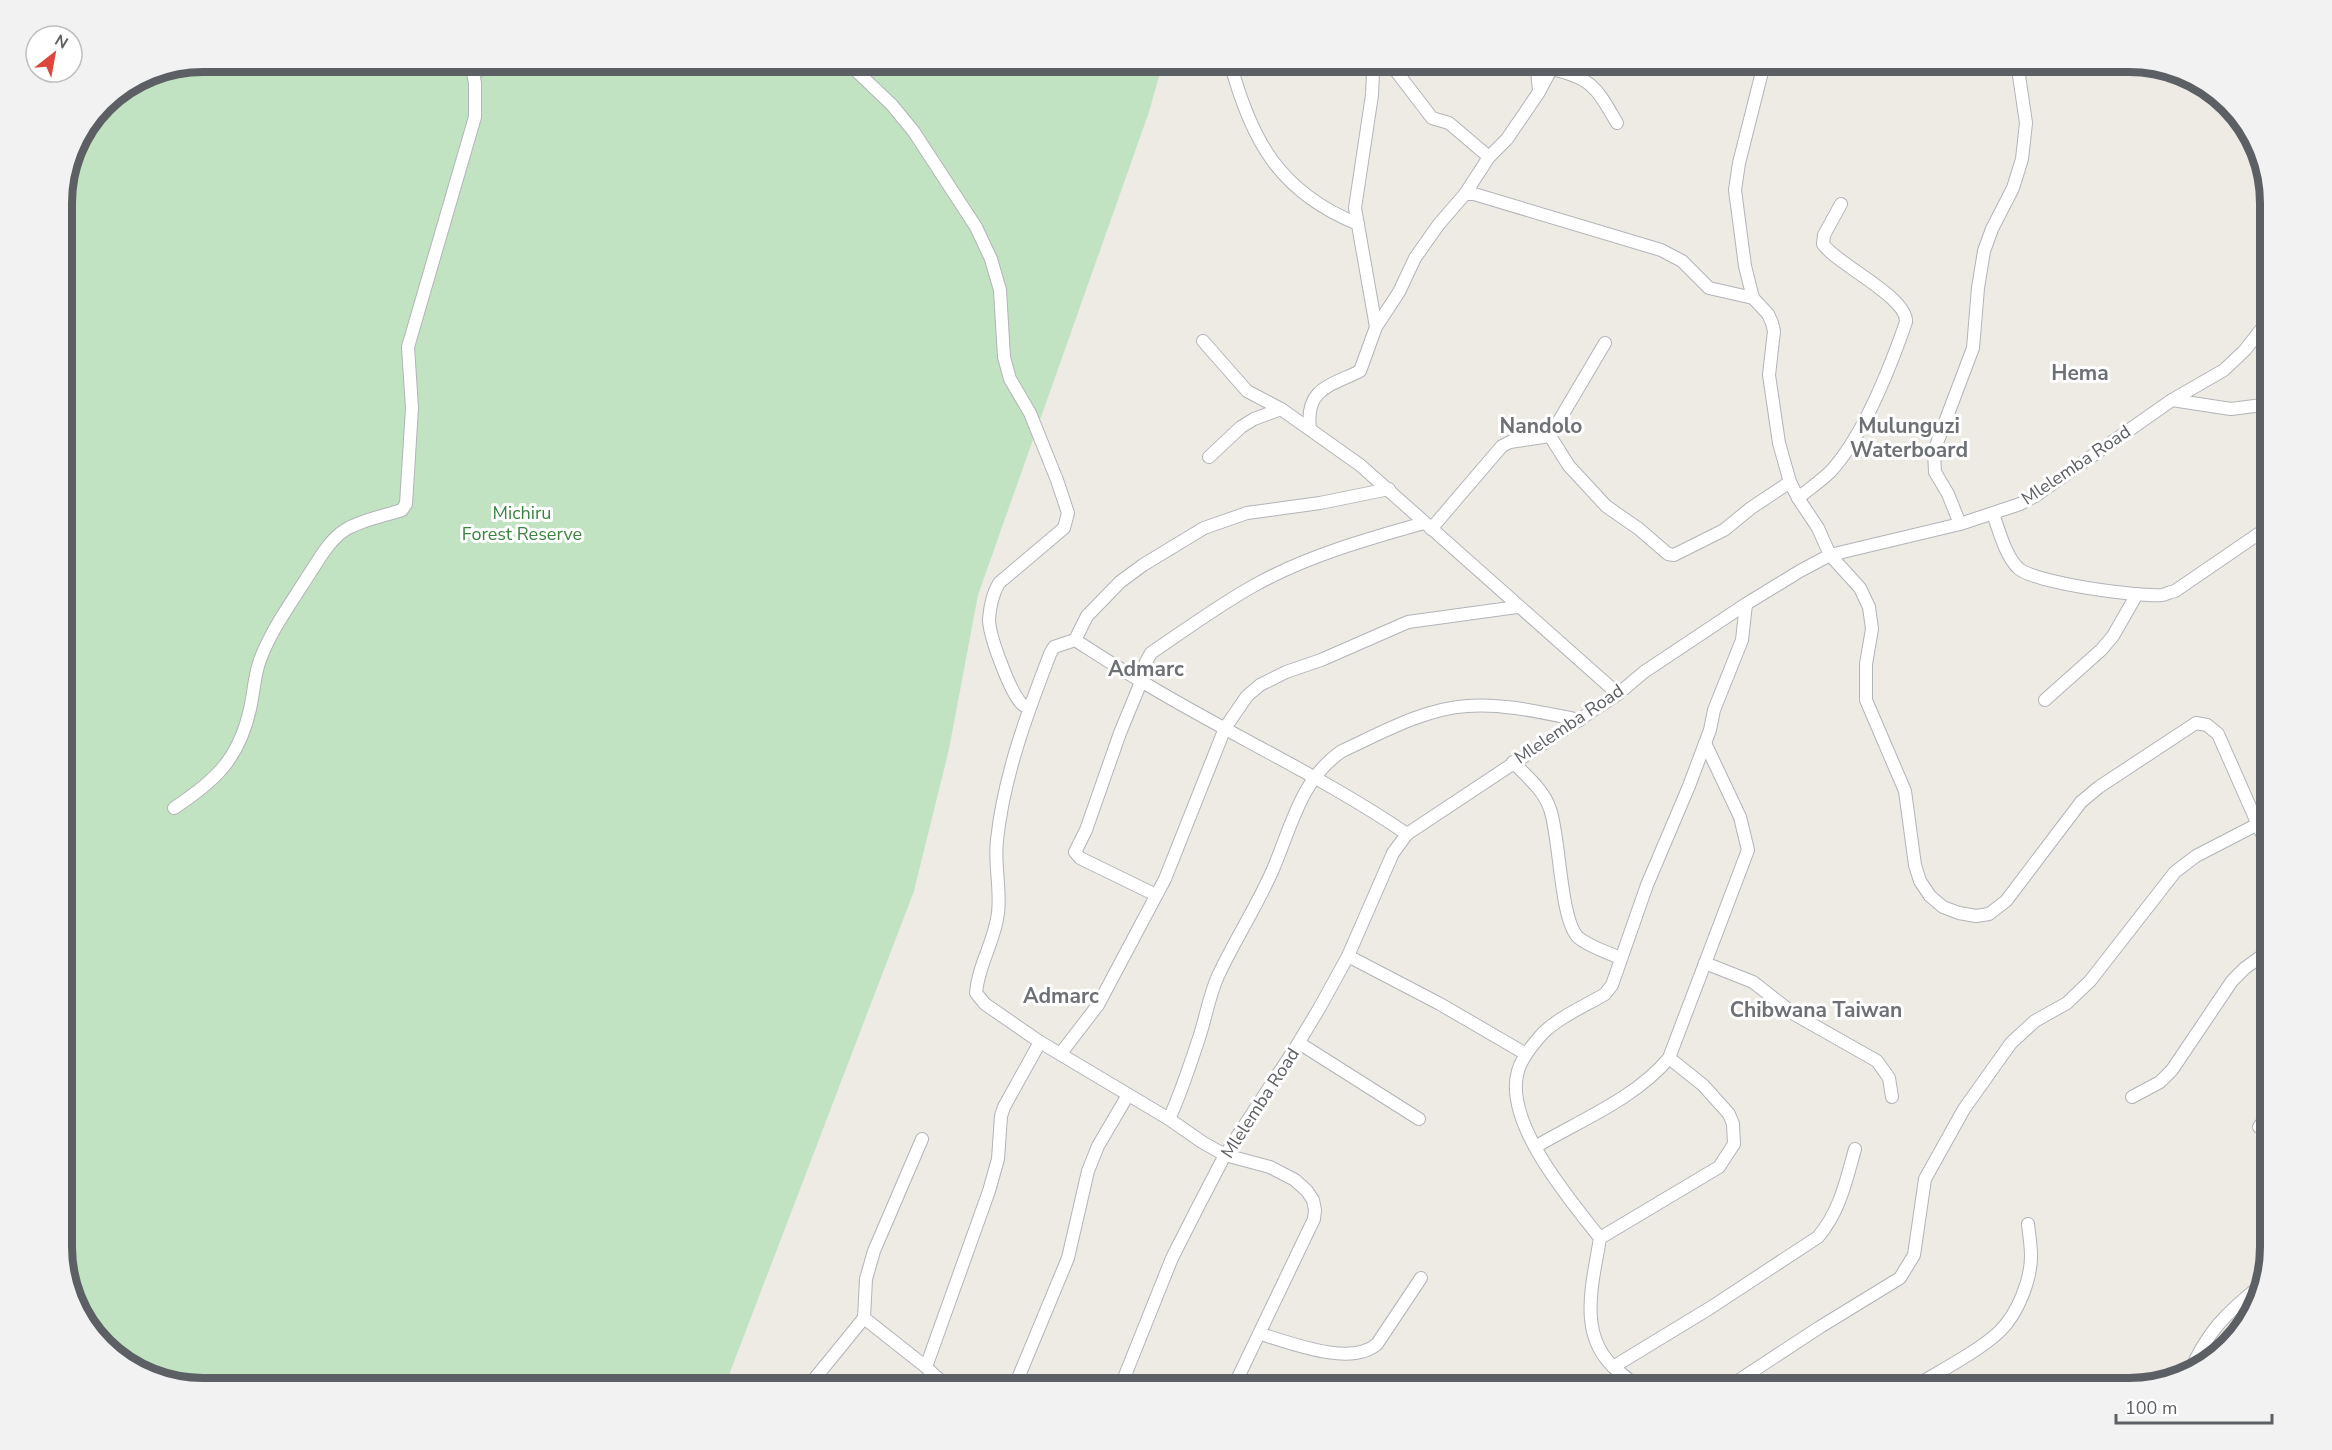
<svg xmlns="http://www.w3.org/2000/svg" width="2332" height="1450" font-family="'Nunito Sans',sans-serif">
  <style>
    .green { fill: #c2e3c2 }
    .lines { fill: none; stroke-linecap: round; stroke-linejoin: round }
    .minor-casing { stroke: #b1b4b8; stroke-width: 14 }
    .minor { stroke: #fff; stroke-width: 12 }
    .labels { text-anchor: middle; stroke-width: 6; stroke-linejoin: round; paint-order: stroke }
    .street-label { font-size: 18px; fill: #5c5f63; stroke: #fff }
    .park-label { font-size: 18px; fill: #3b833f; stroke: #fff }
    .quarter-label { font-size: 21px; font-weight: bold; fill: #6d7175; stroke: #fff }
    .rim { fill: none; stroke: #5c5f63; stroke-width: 8 }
  </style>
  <rect width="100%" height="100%" fill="#edebe4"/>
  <!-- green -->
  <path class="green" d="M203 62H1163L1149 112 978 595 949 749 914 891 724 1388H203L132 1369 81 1318 62 1256V194L72 148 103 103 149 72Z"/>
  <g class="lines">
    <defs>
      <g id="minor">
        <path d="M847 62 892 105 914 132 976 227 991 259 1000 290 1004 357 1010 379 1030 413 1057 480 1068 513 1064 528 999 583C993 593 990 607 989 619 989 636 1011 695 1023 705L1029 706"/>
        <path d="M1230 62C1251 140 1279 192 1358 224"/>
        <path d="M1371 62 1373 73 1372 95 1355 208 1376 327"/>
        <path d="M1382 62 1396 71 1432 118 1449 123 1489 157"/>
        <path d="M1536 62 1539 90"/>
        <path d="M1749 62 1762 72"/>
        <path d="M1768 62 1762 72 1739 163 1735 190 1745 266 1753 298 1768 314 1772 323 1774 331 1769 375 1779 443 1790 482 1798 498 1818 528 1830 555 1860 588 1869 607 1872 629 1866 664V700L1905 791 1915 865 1920 881 1930 896 1943 907 1959 913 1976 916 1989 914 2006 901 2081 802 2099 787 2196 723 2207 725 2218 734 2270 852"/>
        <path d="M1551 69C1593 78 1597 89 1617 123"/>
        <path d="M474 73 496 62"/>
        <path d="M1465 194H1474L1661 250 1682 261 1709 288 1753 298"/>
        <path d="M1203 341 1247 391 1281 409 1360 465 1618 694"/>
        <path d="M2172 400 2231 409 2270 404"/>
        <path d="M1310 429C1305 388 1330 386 1360 371L1376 327 1399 292 1415 258 1439 224 1465 194 1489 157 1507 139 1539 92 1555 62"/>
        <path d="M1550 436 1569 466 1606 506 1639 529 1668 554 1674 555 1724 530 1751 508 1790 482"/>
        <path d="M1209 457 1241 427 1254 419 1281 409"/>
        <path d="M1798 498C1809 489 1821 481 1831 471 1864 435 1890 368 1906 322 1908 297 1836 264 1823 244L1824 235 1841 204"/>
        <path d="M1993 514C1999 530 2005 555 2018 568 2034 583 2138 597 2162 595 2166 594 2170 592 2175 591L2270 526"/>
        <path d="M1960 524 1948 494 1935 472 1934 451 1973 348 1978 288 1984 251 1992 229 2013 188 2022 159 2026 123 2017 62"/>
        <path d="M1431 529 1502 446 1510 442 1550 436 1605 343"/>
        <path d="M1075 640 1087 616 1120 582 1143 565 1204 528 1247 513 1320 503 1389 489"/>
        <path d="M2045 700 2101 650 2113 636 2137 594"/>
        <path d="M1513 762C1526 776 1544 790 1550 809 1560 836 1560 923 1579 938 1590 947 1607 952 1620 958"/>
        <path d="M174 808C215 781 239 759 250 709 254 692 254 676 260 660 271 630 291 603 308 576 318 561 329 540 345 530 361 520 384 516 402 510L406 504 412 408 408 347 475 117V83L471 62"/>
        <path d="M1156 895 1080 858 1075 852 1086 830 1120 733 1141 682 1146 662 1151 653C1185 630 1219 605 1255 585 1307 556 1367 539 1424 523"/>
        <path d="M1348 956 1440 1004 1526 1054"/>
        <path d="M1705 963 1753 982 1794 1014 1877 1061 1889 1078 1892 1097"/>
        <path d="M1299 1043 1419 1119"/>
        <path d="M1061 1053 1098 1005 1165 879 1225 728 1247 696 1260 685 1286 672 1321 660 1408 622 1517 607"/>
        <path d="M2132 1097 2160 1082 2172 1070 2232 981 2245 968 2270 950"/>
        <path d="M1169 1119C1181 1093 1190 1065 1199 1038 1206 1017 1209 996 1218 976 1235 939 1258 905 1274 867 1292 824 1302 778 1342 751 1381 733 1423 709 1467 706 1504 703 1544 713 1580 720"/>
        <path d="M2259 1127 2270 1112"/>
        <path d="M922 1139 874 1251 866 1279 864 1318 926 1367 947 1388"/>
        <path d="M1535 1147C1579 1121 1636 1098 1669 1058L1748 850 1740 817 1705 743"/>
        <path d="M1600 1238 1719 1167 1734 1144 1733 1124 1729 1114 1703 1085 1669 1058"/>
        <path d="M1261 1334C1291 1343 1351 1367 1377 1344L1421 1278"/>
        <path d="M926 1367 989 1191 998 1159 1001 1116 1004 1107 1040 1042"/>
        <path d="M1613 1367 1710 1308 1818 1237C1840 1211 1846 1181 1855 1149"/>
        <path d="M2190 1372C2206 1333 2227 1312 2260 1286"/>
        <path d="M807 1388 864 1318"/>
        <path d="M926 1388 938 1378"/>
        <path d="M1014 1388 1068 1258 1088 1171 1098 1146 1128 1095"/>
        <path d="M1120 1388 1172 1258 1200 1203 1225 1155 1296 1047 1320 1007 1348 956 1393 853 1407 834 1618 694 1644 672 1746 604 1800 571 1830 555 1960 524 2020 504 2035 496 2172 400 2224 370 2245 350 2270 318"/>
        <path d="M1233 1388 1314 1219 1315 1210 1313 1200 1307 1191 1295 1180 1270 1167 1225 1155 1202 1142 1169 1119 1040 1042 985 1004 976 993C978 965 995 941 998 913 1001 889 994 864 997 840 1004 775 1027 714 1050 654L1054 647 1075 640C1097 654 1118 668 1141 681 1228 734 1322 776 1407 834"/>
        <path d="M1644 1388C1633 1385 1626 1377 1617 1370 1576 1336 1593 1283 1600 1238 1570 1200 1503 1122 1518 1071 1522 1057 1533 1044 1543 1033 1559 1017 1585 1006 1605 994L1612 985 1647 885 1689 786 1710 730 1714 710 1742 640 1746 604"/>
        <path d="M1727 1388 1820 1327 1900 1278 1914 1255 1925 1179 1964 1109 2011 1043 2035 1021 2067 1003 2090 981 2175 872 2196 856 2258 824"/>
        <path d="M1912 1388C1938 1372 1978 1352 2000 1331 2018 1313 2031 1280 2031 1256 2031 1245 2029 1234 2028 1224"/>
      </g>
    </defs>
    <!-- minor casing -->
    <use href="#minor" class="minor-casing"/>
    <!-- minor -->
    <use href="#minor" class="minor"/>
  </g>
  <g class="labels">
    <!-- street labels -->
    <g class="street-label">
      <text transform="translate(2076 465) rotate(-34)" y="6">Mlelemba Road</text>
      <text transform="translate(1569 724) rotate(-34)" y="6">Mlelemba Road</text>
      <text transform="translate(1260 1103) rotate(-57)" y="6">Mlelemba Road</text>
    </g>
    <!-- park labels -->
    <g class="park-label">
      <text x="522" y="519">Michiru<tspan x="522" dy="21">Forest Reserve</tspan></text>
    </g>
    <!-- quarter labels -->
    <g class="quarter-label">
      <text x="2080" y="380">Hema</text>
      <text x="1541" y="433">Nandolo</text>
      <text x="1909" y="433">Mulunguzi<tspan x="1909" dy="24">Waterboard</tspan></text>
      <text x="1146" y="676">Admarc</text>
      <text x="1061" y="1003">Admarc</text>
      <text x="1816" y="1017">Chibwana Taiwan</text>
    </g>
  </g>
  <!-- crop -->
  <path d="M0 0H2332V1450H0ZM203 72H2129A131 131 0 0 1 2260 203V1247A131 131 0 0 1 2129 1378H203A131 131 0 0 1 72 1247V203A131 131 0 0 1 203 72Z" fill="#f2f2f3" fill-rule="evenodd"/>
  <path class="rim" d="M203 72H2129A131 131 0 0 1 2260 203V1247A131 131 0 0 1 2129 1378H203A131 131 0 0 1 72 1247V203A131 131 0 0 1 203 72Z"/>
  <!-- north arrow -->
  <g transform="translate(54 54) rotate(31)"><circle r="28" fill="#ffffff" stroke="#bebfc1" stroke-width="1.5"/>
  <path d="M0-4.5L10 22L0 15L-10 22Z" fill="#dd473b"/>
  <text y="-9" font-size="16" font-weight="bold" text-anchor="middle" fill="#5c5f63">N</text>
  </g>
  <!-- scale -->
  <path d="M2116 1414v9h156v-9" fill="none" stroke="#5c5f63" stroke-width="3"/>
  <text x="2125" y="1414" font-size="18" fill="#5c5f63" stroke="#ffffff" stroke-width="4.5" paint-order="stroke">100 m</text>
</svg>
